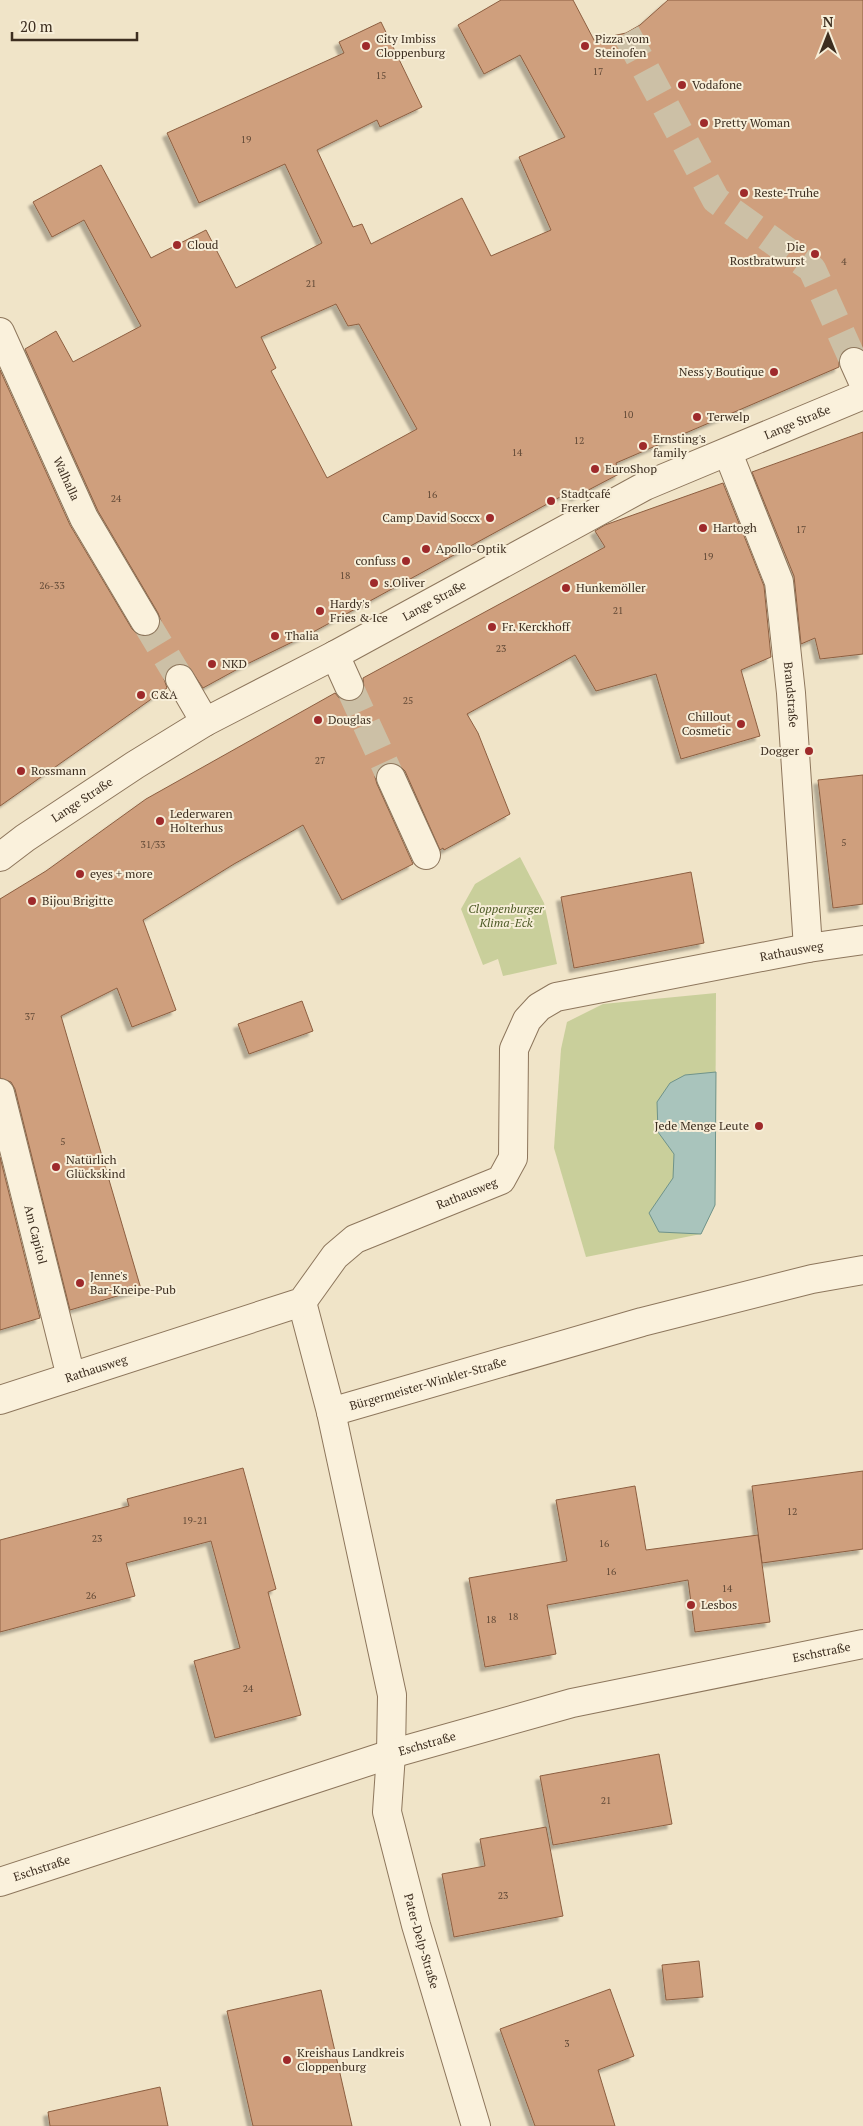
<svg xmlns="http://www.w3.org/2000/svg" width="863" height="2126" font-family="'PT Serif',serif">
  <style>
    .green { fill: #c9cf9b }
    .water { fill: #a9c4bc; stroke: #6f938a }
    .building { fill: #cf9f7d; stroke: #8d5f41; fill-rule: evenodd; filter: url(#shadow) }
    .lines { fill: none; stroke-linecap: round; stroke-linejoin: round }
    .street-tunnel { stroke: #ccc0a6; stroke-width: 28; stroke-dasharray: 28 14; stroke-linecap: butt }
    .street-casing { stroke: #8d765c; stroke-width: 30 }
    .street { stroke: #faf1dc; stroke-width: 28 }
    .poi-dot { fill: #9e2a2b; stroke: #f7eed8; stroke-width: 2 }
    .labels { text-anchor: middle; stroke-width: 4; stroke-linejoin: round; paint-order: stroke }
    .number-label { font-size: 10px; fill: #624a37 }
    .poi-label { font-size: 12px; fill: #3d2e20; stroke: #f7eed8; text-anchor: start }
    .street-label { font-size: 12px; fill: #3d2e20; stroke: #f7eed8 }
    .park-label { font-size: 12px; font-style: italic; fill: #4d5a26; stroke: #f7eed8 }
  </style>
  <defs>
    <filter id="shadow"><feDropShadow dx="-4.5" dy="4.5" stdDeviation="1" flood-color="#0004"/></filter>
  </defs>
  <rect width="100%" height="100%" fill="#f0e4c8"/>
  <!-- green -->
  <g class="green">
    <path d="M520 857 544 903 557 964 503 976 498 959 483 965 461 909 475 884Z"/>
    <path d="M716 993 715 1205 701 1234 586 1257 554 1148 561 1049 567 1022 603 1004Z"/>
  </g>
  <!-- water -->
  <path class="water" d="M716 1072 715 1205 701 1234 659 1232 649 1213 673 1178 674 1154 658 1132 657 1102 670 1083 685 1075Z"/>
  <!-- building -->
  <g class="building">
    <path d="M501 0H573L594 40 626 33 640 25 668 0H863V349L855 346 847 348 841 353 839 360V367L616 463 619 474 575 497 571 491 315 631 245 665 203 688 188 666 180 663 173 665 167 671 164 679 167 688 0 806V370L70 525 132 629 138 635 146 637 153 635 158 629 161 621 158 613 98 511 25 349 56 331 73 362 141 326 84 220 52 237 33 202 101 165 151 258 206 230 236 288 322 243 285 164 199 203 167 133 344 53 339 42 381 22 422 107 380 127 377 120 317 150 353 227 362 224 371 244 462 198 491 256 551 230 519 157 565 137 520 55 484 74 458 25ZM336 304 348 326 359 324 417 429 327 478 271 371 276 368 261 337Z"/>
    <path d="M863 432V654L820 659 815 638 801 644 794 576 752 472Z"/>
    <path d="M723 483 764 586 771 657 741 670 760 736 681 759 656 674 596 691 575 655 467 714 478 733 510 814 444 850 443 848 440 850 405 771 400 766 393 763 385 764 378 769 375 777 377 784 413 864 342 900 303 825 234 864 143 920 176 1010 132 1027 117 988 61 1016 141 1289 70 1310 15 1089 11 1082 0 1078V899L46 871 146 799 335 693 340 699 347 701 356 700 362 695 364 688 363 678 605 547 595 531 605 525Z"/>
    <path d="M863 775V904L833 908 818 780Z"/>
    <path d="M691 872 704 943 574 968 561 897Z"/>
    <path d="M302 1001 313 1031 249 1054 238 1024Z"/>
    <path d="M0 1157 40 1318 0 1330Z"/>
    <path d="M243 1468 276 1589 268 1592 301 1715 215 1738 194 1661 240 1648 211 1541 126 1563 135 1596 0 1632V1540L129 1506 127 1499Z"/>
    <path d="M863 1471V1549L762 1563 752 1486Z"/>
    <path d="M635 1486 646 1550 758 1535 770 1622 695 1632 688 1580 547 1605 556 1654 485 1667 469 1578 567 1561 556 1500Z"/>
    <path d="M659 1754 672 1824 553 1845 540 1776Z"/>
    <path d="M546 1827 563 1916 454 1937 442 1874 485 1866 480 1839Z"/>
    <path d="M699 1961 703 1997 666 2000 662 1965Z"/>
    <path d="M610 1989 634 2056 598 2070 615 2126H535L500 2029Z"/>
    <path d="M321 1990 352 2126H253L227 2011Z"/>
    <path d="M160 2087 168 2126H50L48 2112Z"/>
  </g>
  <g class="lines">
    <!-- street-tunnel -->
    <g class="street-tunnel">
      <path d="M626 33 716 200 812 269 854 362"/>
      <path d="M145 621 180 679"/>
      <path d="M349 686 391 778"/>
    </g>
    <defs>
      <g id="street">
        <path id="s1" d="M0 332 84 518 145 621"/>
        <path d="M854 362 863 382"/>
        <path id="s2" d="M728 453 779 582 791 693 808 948"/>
        <path d="M335 655 349 686"/>
        <path d="M180 679 205 722"/>
        <path d="M391 778 426 855"/>
        <path id="s3" d="M0 857 25 838 135 765 205 722 335 655 645 486 863 395"/>
        <path id="s4" d="M0 1093 71 1377"/>
        <path id="s5" d="M302 1302 331 1412 392 1695 391 1754 387 1812 416 1925 476 2126"/>
        <path id="s6" d="M0 1400 302 1302 335 1256 355 1239 501 1180 513 1158 514 1049 527 1020 539 1007 556 997 808 948 863 940"/>
        <path id="s7" d="M331 1412 642 1322 812 1279 863 1270"/>
        <path id="s8" d="M0 1882 391 1754 572 1703 863 1644"/>
      </g>
    </defs>
    <!-- street casing -->
    <use href="#street" class="street-casing"/>
    <!-- street -->
    <use href="#street" class="street"/>
  </g>
  <!-- markers -->
  <g class="poi-dot">
    <circle cx="366" cy="46" r="5"/>
    <circle cx="585" cy="46" r="5"/>
    <circle cx="682" cy="85" r="5"/>
    <circle cx="704" cy="123" r="5"/>
    <circle cx="744" cy="193" r="5"/>
    <circle cx="177" cy="245" r="5"/>
    <circle cx="815" cy="254" r="5"/>
    <circle cx="774" cy="372" r="5"/>
    <circle cx="697" cy="417" r="5"/>
    <circle cx="643" cy="446" r="5"/>
    <circle cx="595" cy="469" r="5"/>
    <circle cx="551" cy="501" r="5"/>
    <circle cx="490" cy="518" r="5"/>
    <circle cx="703" cy="528" r="5"/>
    <circle cx="426" cy="549" r="5"/>
    <circle cx="406" cy="561" r="5"/>
    <circle cx="374" cy="583" r="5"/>
    <circle cx="566" cy="588" r="5"/>
    <circle cx="320" cy="611" r="5"/>
    <circle cx="492" cy="627" r="5"/>
    <circle cx="275" cy="636" r="5"/>
    <circle cx="212" cy="664" r="5"/>
    <circle cx="141" cy="695" r="5"/>
    <circle cx="318" cy="720" r="5"/>
    <circle cx="741" cy="724" r="5"/>
    <circle cx="809" cy="751" r="5"/>
    <circle cx="21" cy="771" r="5"/>
    <circle cx="160" cy="821" r="5"/>
    <circle cx="80" cy="874" r="5"/>
    <circle cx="32" cy="901" r="5"/>
    <circle cx="759" cy="1126" r="5"/>
    <circle cx="56" cy="1167" r="5"/>
    <circle cx="80" cy="1283" r="5"/>
    <circle cx="691" cy="1605" r="5"/>
    <circle cx="287" cy="2060" r="5"/>
  </g>
  <g class="labels">
    <!-- number labels -->
    <g class="number-label">
      <text x="598" y="75">17</text>
      <text x="381" y="79">15</text>
      <text x="246" y="143">19</text>
      <text x="844" y="265">4</text>
      <text x="311" y="287">21</text>
      <text x="628" y="418">10</text>
      <text x="579" y="444">12</text>
      <text x="517" y="456">14</text>
      <text x="432" y="498">16</text>
      <text x="116" y="502">24</text>
      <text x="801" y="533">17</text>
      <text x="708" y="560">19</text>
      <text x="345" y="579">18</text>
      <text x="52" y="589">26-33</text>
      <text x="618" y="614">21</text>
      <text x="501" y="652">23</text>
      <text x="408" y="704">25</text>
      <text x="320" y="764">27</text>
      <text x="844" y="846">5</text>
      <text x="153" y="848">31/33</text>
      <text x="30" y="1020">37</text>
      <text x="63" y="1145">5</text>
      <text x="792" y="1515">12</text>
      <text x="195" y="1524">19-21</text>
      <text x="97" y="1542">23</text>
      <text x="604" y="1547">16</text>
      <text x="611" y="1575">16</text>
      <text x="727" y="1592">14</text>
      <text x="91" y="1599">26</text>
      <text x="513" y="1620">18</text>
      <text x="491" y="1623">18</text>
      <text x="248" y="1692">24</text>
      <text x="606" y="1804">21</text>
      <text x="503" y="1899">23</text>
      <text x="567" y="2047">3</text>
    </g>
    <!-- poi labels -->
    <g class="poi-label">
      <text x="376" y="43">City Imbiss<tspan x="376" dy="14">Cloppenburg</tspan></text>
      <text x="595" y="43">Pizza vom<tspan x="595" dy="14">Steinofen</tspan></text>
      <text x="692" y="89">Vodafone</text>
      <text x="714" y="127">Pretty Woman</text>
      <text x="754" y="197">Reste-Truhe</text>
      <text x="187" y="249">Cloud</text>
      <text x="805" y="251" text-anchor="end">Die<tspan x="805" dy="14">Rostbratwurst</tspan></text>
      <text x="764" y="376" text-anchor="end">Ness'y Boutique</text>
      <text x="707" y="421">Terwelp</text>
      <text x="653" y="443">Ernsting's<tspan x="653" dy="14">family</tspan></text>
      <text x="605" y="473">EuroShop</text>
      <text x="561" y="498">Stadtcafé<tspan x="561" dy="14">Frerker</tspan></text>
      <text x="480" y="522" text-anchor="end">Camp David Soccx</text>
      <text x="713" y="532">Hartogh</text>
      <text x="436" y="553">Apollo-Optik</text>
      <text x="396" y="565" text-anchor="end">confuss</text>
      <text x="384" y="587">s.Oliver</text>
      <text x="576" y="592">Hunkemöller</text>
      <text x="330" y="608">Hardy's<tspan x="330" dy="14">Fries &amp; Ice</tspan></text>
      <text x="502" y="631">Fr. Kerckhoff</text>
      <text x="285" y="640">Thalia</text>
      <text x="222" y="668">NKD</text>
      <text x="151" y="699">C&amp;A</text>
      <text x="731" y="721" text-anchor="end">Chillout<tspan x="731" dy="14">Cosmetic</tspan></text>
      <text x="328" y="724">Douglas</text>
      <text x="799" y="755" text-anchor="end">Dogger</text>
      <text x="31" y="775">Rossmann</text>
      <text x="170" y="818">Lederwaren<tspan x="170" dy="14">Holterhus</tspan></text>
      <text x="90" y="878">eyes + more</text>
      <text x="42" y="905">Bijou Brigitte</text>
      <text x="749" y="1130" text-anchor="end">Jede Menge Leute</text>
      <text x="66" y="1164">Natürlich<tspan x="66" dy="14">Glückskind</tspan></text>
      <text x="90" y="1280">Jenne's<tspan x="90" dy="14">Bar-Kneipe-Pub</tspan></text>
      <text x="701" y="1609">Lesbos</text>
      <text x="297" y="2057">Kreishaus Landkreis<tspan x="297" dy="14">Cloppenburg</tspan></text>
    </g>
    <!-- street labels -->
    <g class="street-label">
      <text dy="4" stroke="none"><textPath href="#s3" startOffset="910">Lange Straße</textPath></text>
      <text dy="4" stroke="none"><textPath href="#s1" startOffset="161">Walhalla</textPath></text>
      <text dy="4" stroke="none"><textPath href="#s3" startOffset="505">Lange Straße</textPath></text>
      <text dy="4" stroke="none"><textPath href="#s2" startOffset="252">Brandstraße</textPath></text>
      <text dy="4" stroke="none"><textPath href="#s3" startOffset="100">Lange Straße</textPath></text>
      <text dy="4" stroke="none"><textPath href="#s6" startOffset="1001">Rathausweg</textPath></text>
      <text dy="4" stroke="none"><textPath href="#s6" startOffset="521">Rathausweg</textPath></text>
      <text dy="4" stroke="none"><textPath href="#s4" startOffset="146">Am Capitol</textPath></text>
      <text dy="4" stroke="none"><textPath href="#s6" startOffset="101">Rathausweg</textPath></text>
      <text dy="4" stroke="none"><textPath href="#s7" startOffset="101">Bürgermeister-Winkler-Straße</textPath></text>
      <text dy="4" stroke="none"><textPath href="#s8" startOffset="854">Eschstraße</textPath></text>
      <text dy="4" stroke="none"><textPath href="#s8" startOffset="449">Eschstraße</textPath></text>
      <text dy="4" stroke="none"><textPath href="#s8" startOffset="44">Eschstraße</textPath></text>
      <text dy="4" stroke="none"><textPath href="#s5" startOffset="654">Pater-Delp-Straße</textPath></text>
    </g>
    <!-- park labels -->
    <g class="park-label">
      <text x="506" y="913">Cloppenburger<tspan x="506" dy="14">Klima-Eck</tspan></text>
    </g>
  </g>
  <!-- north arrow -->
  <g transform="translate(828 35)" stroke="#f7eed8" stroke-width="4" paint-order="stroke">
  <path d="M0-4L9 19L0 12L-9 19Z" fill="#3d2e20"/>
  <text y="-8" font-size="14" font-weight="bold" text-anchor="middle" fill="#3d2e20">N</text>
  </g>
  <!-- scale -->
  <path d="M12 32v8h125v-8" fill="none" stroke="#3d2e20" stroke-width="2.5"/>
  <text x="20" y="32" font-size="15" fill="#3d2e20" stroke="#f7eed8" stroke-width="4" paint-order="stroke">20 m</text>
</svg>
